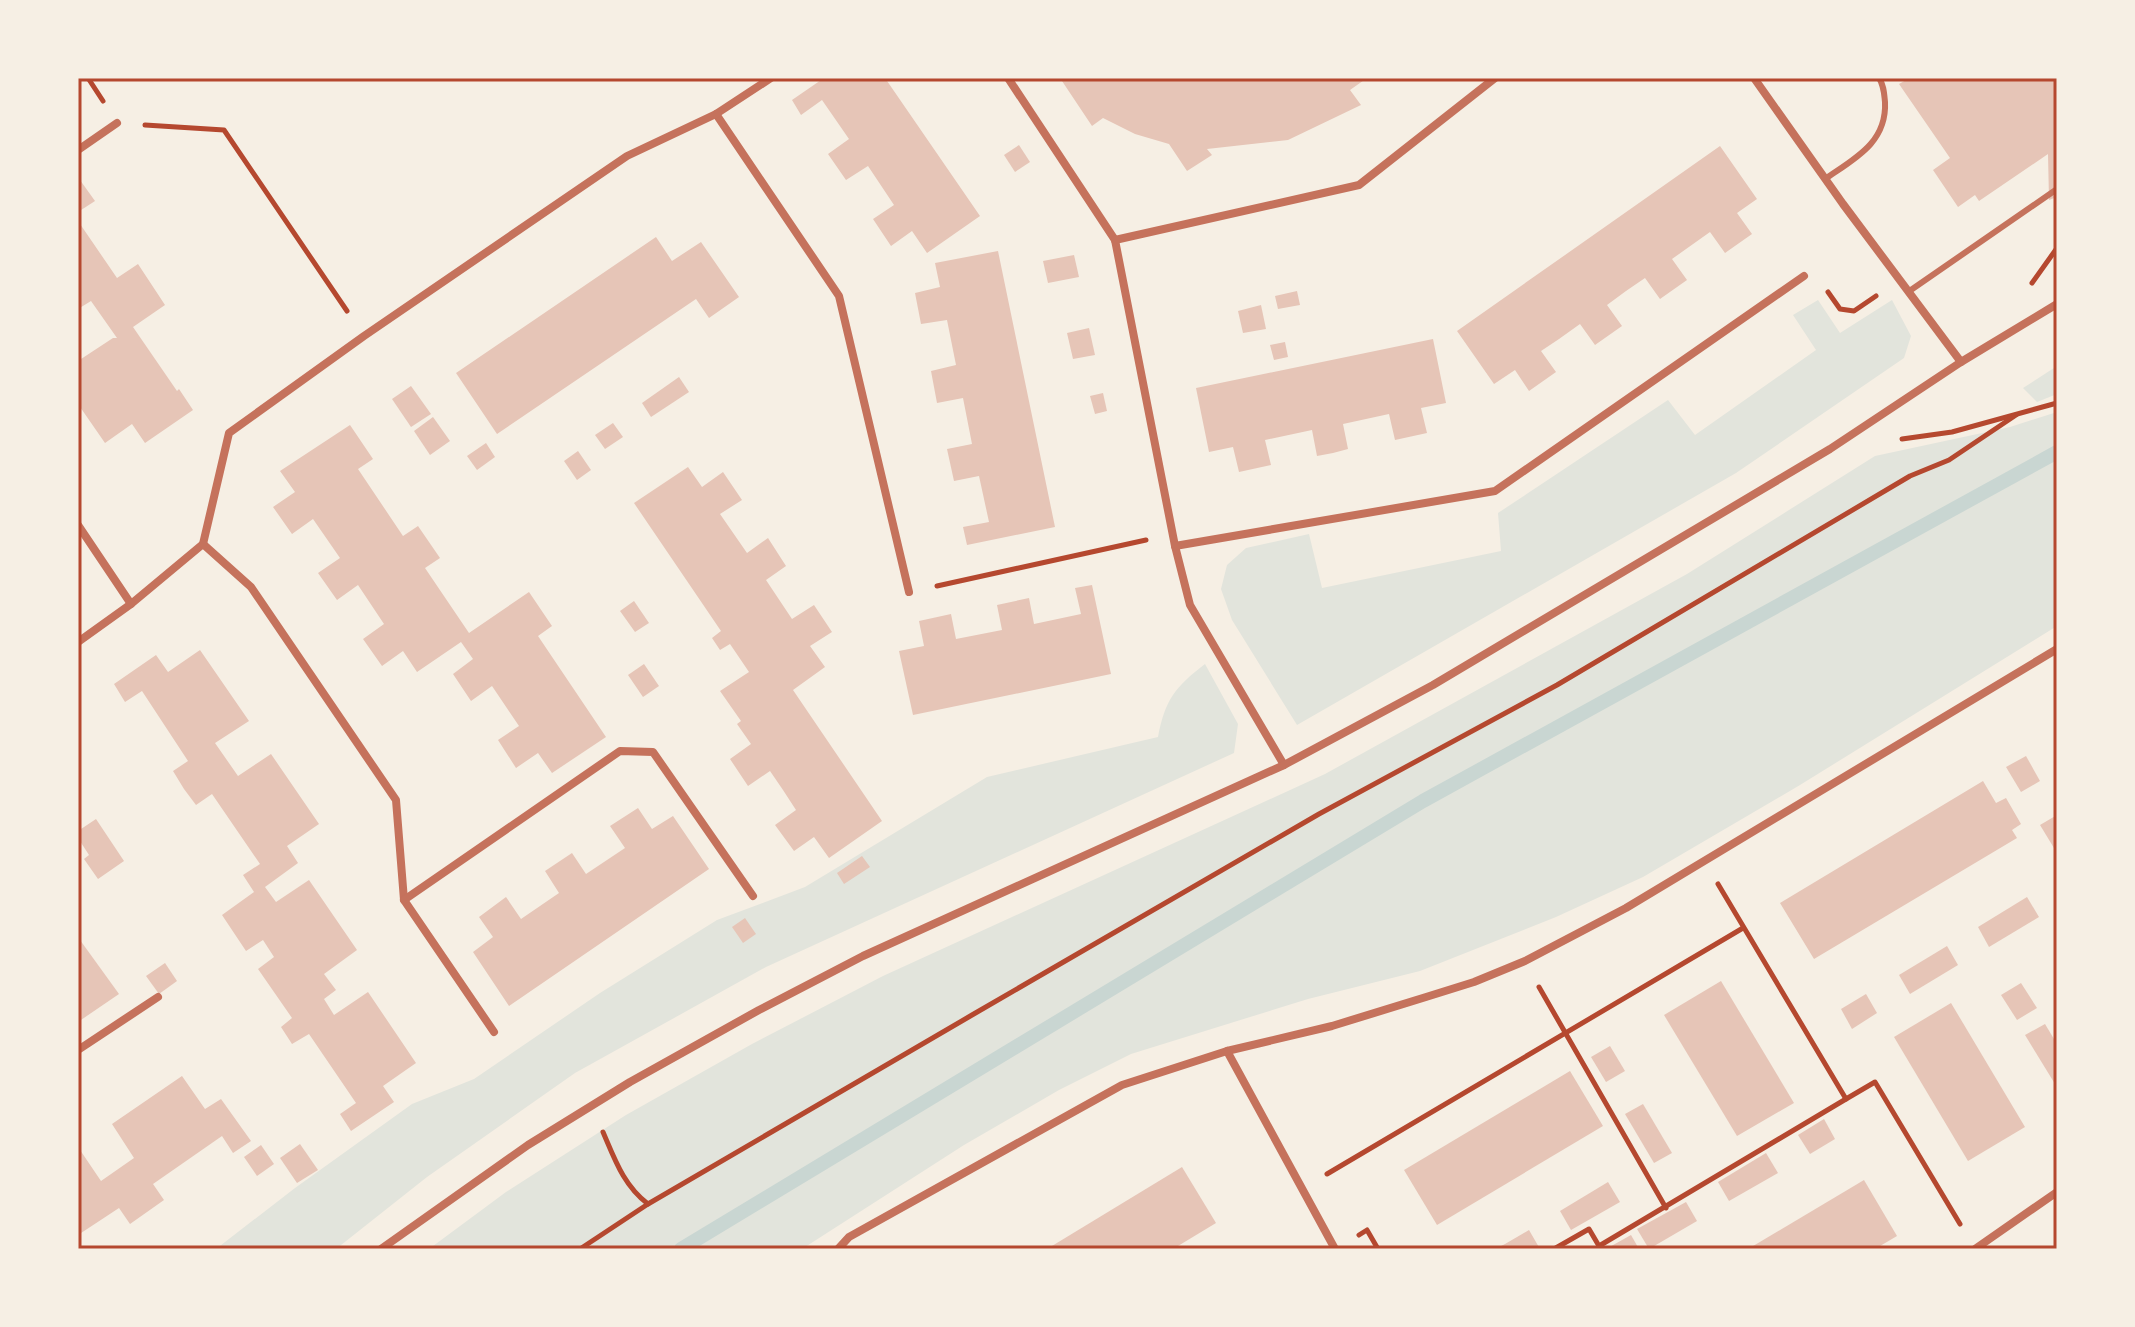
<svg xmlns="http://www.w3.org/2000/svg" width="2135" height="1327" font-family="'Golos Text',sans-serif">
  <style>
    .green { fill: #e2e4dc }
    .lines { fill: none; stroke-linecap: round; stroke-linejoin: round }
    .stream { stroke: #c9d6d2; stroke-width: 14 }
    .building { fill: #e6c5b7 }
    .path { stroke: #b5482f; stroke-width: 5 }
    .service { stroke: #c5725c; stroke-width: 6 }
    .minor { stroke: #c5725c; stroke-width: 8 }
    .neatline { fill: none; stroke: #b5482f; stroke-width: 3 }
  </style>
  <rect width="100%" height="100%" fill="#f6efe4"/>
  <!-- green -->
  <g class="green">
    <path d="M1818 300 1840 333 1892 300 1911 336 1904 358 1736 473 1297 725 1232 620 1221 589 1227 565 1246 548 1309 534 1322 588 1501 551 1498 513 1668 400 1695 435 1816 350 1793 315Z"/>
    <path d="M2057 366V394L2037 402 2023 388Z"/>
    <path d="M2057 412V626L1800 785 1643 877 1556 917 1420 971 1308 999 1131 1054 1059 1090 964 1145 802 1249H429L506 1192 626 1115 752 1044 883 976 1325 774 1687 574 1875 456 2010 427Z"/>
    <path d="M1205 664 1238 724 1234 753 766 967 575 1073 427 1177 336 1249H216L295 1188 412 1104 474 1079 600 993 717 920 805 887 987 777 1158 737C1165 700 1175 687 1205 664Z"/>
  </g>
  <g class="lines">
    <!-- stream -->
    <path class="stream" d="M681 1249 1423 801 2057 452"/>
  </g>
  <!-- building -->
  <g class="building">
    <path d="M824 78H885L980 216 927 253 912 231 891 246 873 219 894 205 868 166 846 180 828 154 849 139 822 100 801 115 792 100Z"/>
    <path d="M1060 78H1367L1350 90 1361 105 1288 140 1207 149 1212 155 1187 171 1169 144 1135 134 1103 118 1092 126Z"/>
    <path d="M1904 78H2057V197L2049 200 2048 154 1979 201 1975 195 1958 207 1933 170 1950 158 1899 84 1906 80Z"/>
    <path d="M1019 145 1030 162 1015 172 1004 155Z"/>
    <path d="M1720 146 1757 199 1737 213 1752 234 1725 253 1710 232 1672 259 1687 280 1660 299 1645 278 1626 291 1607 305 1622 326 1595 345 1580 324 1559 339 1541 351 1556 372 1529 391 1515 370 1494 384 1457 331Z"/>
    <path d="M80 180 95 201 78 212V181Z"/>
    <path d="M78 221 117 278 138 264 165 305 133 327 177 391 179 389 193 410 145 443 132 424 105 443 78 404V361L113 338H117L91 301 78 309Z"/>
    <path d="M656 237 672 261 701 242 739 297 709 318 696 299 497 434 456 373Z"/>
    <path d="M998 251 1055 527 967 545 963 527 989 522 979 476 954 481 947 449 972 444 963 398 937 403 931 371 956 365 947 320 921 324 915 293 940 287 935 263Z"/>
    <path d="M1074 255 1079 277 1048 283 1043 261Z"/>
    <path d="M1297 291 1300 305 1278 309 1275 296Z"/>
    <path d="M1261 305 1266 329 1243 333 1238 311Z"/>
    <path d="M1089 328 1095 355 1073 359 1067 333Z"/>
    <path d="M1433 339 1446 403 1421 408 1427 433 1395 440 1389 414 1343 424 1348 449 1333 453 1317 456 1312 430 1265 440 1271 465 1239 472 1233 447 1209 452 1196 388Z"/>
    <path d="M1285 342 1288 357 1274 360 1270 345Z"/>
    <path d="M679 377 689 392 651 417 642 403Z"/>
    <path d="M411 386 431 414 411 427 392 399Z"/>
    <path d="M1103 393 1107 411 1095 414 1090 396Z"/>
    <path d="M433 417 450 441 430 455 414 431Z"/>
    <path d="M613 423 623 437 605 449 595 435Z"/>
    <path d="M350 425 373 459 358 469 403 536 418 526 440 558 425 568 469 633 529 592 552 626 538 636 606 737 552 773 538 753 516 768 498 740 519 726 492 686 471 701 453 674 473 659 461 642 417 672 403 651 382 666 363 639 384 624 358 585 337 600 318 573 340 558 313 519 292 534 273 507 295 492 280 471Z"/>
    <path d="M486 443 495 457 477 470 467 456Z"/>
    <path d="M578 451 591 470 577 480 564 461Z"/>
    <path d="M688 467 702 487 723 472 742 500 720 514 747 553 768 538 786 566 766 580 792 619 814 605 832 632 810 646 825 667 793 690 882 821 829 858 814 837 794 851 775 825 796 810 783 790 770 771 748 786 730 759 751 744 737 724 741 721 720 691 749 672 730 644 720 650 712 638 721 631 634 503Z"/>
    <path d="M1092 585 1111 674 913 715 899 651 924 646 919 621 951 614 956 639 1002 630 997 605 1029 598 1034 624 1081 614 1075 588Z"/>
    <path d="M634 601 649 623 635 632 620 611Z"/>
    <path d="M200 650 249 721 215 743 238 776 271 754 319 824 287 846 298 863 265 887 276 902 309 880 357 950 324 974 336 990 324 999 334 1015 368 992 416 1063 383 1086 394 1102 351 1131 340 1114 356 1103 309 1034 292 1044 281 1027 292 1018 258 969 274 957 263 940 246 951 222 915 254 892 243 875 260 864 212 794 196 805 184 789 173 771 188 761 142 691 125 702 114 684 156 655 168 672Z"/>
    <path d="M644 664 659 686 643 697 628 675Z"/>
    <path d="M2026 756 2040 781 2021 792 2006 767Z"/>
    <path d="M1983 781 1996 803 2006 798 2021 824 2012 830 2017 838 1814 959 1780 903Z"/>
    <path d="M638 808 652 829 673 816 709 869 509 1006 473 952 493 937 479 917 506 897 521 919 559 893 545 871 572 853 586 874 625 848 610 826Z"/>
    <path d="M2057 815V853L2040 825Z"/>
    <path d="M96 819 124 861 98 879 84 859 89 855 78 838V831Z"/>
    <path d="M862 856 870 867 844 884 837 873Z"/>
    <path d="M2027 897 2039 917 1989 947 1978 927Z"/>
    <path d="M745 918 756 934 743 943 732 927Z"/>
    <path d="M80 940 119 994 78 1022V941Z"/>
    <path d="M1947 946 1958 965 1910 994 1899 975Z"/>
    <path d="M165 963 177 981 159 994 146 976Z"/>
    <path d="M1721 981 1794 1103 1737 1136 1664 1015Z"/>
    <path d="M2021 983 2037 1008 2017 1020 2001 995Z"/>
    <path d="M1866 994 1877 1013 1852 1029 1841 1009Z"/>
    <path d="M1951 1003 2025 1127 1968 1161 1894 1037Z"/>
    <path d="M2045 1024 2057 1044V1082L2055 1084 2025 1035Z"/>
    <path d="M1610 1046 1625 1071 1606 1082 1591 1057Z"/>
    <path d="M1570 1071 1603 1126 1437 1225 1404 1170Z"/>
    <path d="M182 1076 205 1109 221 1099 251 1141 233 1153 222 1136 153 1184 164 1200 130 1224 119 1208 78 1235V1147L101 1181 134 1158 112 1124Z"/>
    <path d="M1643 1104 1672 1153 1654 1163 1625 1114Z"/>
    <path d="M1824 1119 1835 1139 1810 1154 1798 1135Z"/>
    <path d="M300 1144 318 1170 297 1183 280 1158Z"/>
    <path d="M261 1145 274 1164 257 1176 244 1157Z"/>
    <path d="M1766 1153 1778 1173 1729 1201 1718 1182Z"/>
    <path d="M1182 1167 1216 1223 1173 1249H1047Z"/>
    <path d="M1864 1180 1897 1236 1875 1249H1748Z"/>
    <path d="M1608 1182 1620 1202 1571 1230 1560 1211Z"/>
    <path d="M1686 1202 1697 1221 1649 1249 1637 1229Z"/>
    <path d="M1529 1230 1540 1249H1495L1505 1244Z"/>
    <path d="M1631 1235 1639 1249H1606Z"/>
  </g>
  <g class="lines">
    <!-- path -->
    <g class="path">
      <path d="M88 78 103 101"/>
      <path d="M145 125 224 130 347 311"/>
      <path d="M2032 283 2057 248"/>
      <path d="M1828 292 1840 309 1854 311 1876 296"/>
      <path d="M1902 439 1952 432 2057 403"/>
      <path d="M937 586 1146 540"/>
      <path d="M1718 884 1846 1099 1875 1082 1960 1224"/>
      <path d="M1539 987 1666 1208"/>
      <path d="M603 1132C615 1160 624 1186 648 1204"/>
      <path d="M1327 1174 1743 928"/>
      <path d="M1359 1235 1367 1230 1378 1249"/>
      <path d="M580 1249 648 1204 972 1015 1319 814 1557 685 1910 476 1949 460 2016 415"/>
      <path d="M1554 1249 1589 1229 1599 1246 1846 1099"/>
    </g>
    <!-- service -->
    <g class="service">
      <path d="M1825 179C1854 159 1887 143 1885 102 1884 93 1884 86 1879 78"/>
      <path d="M1908 292 2057 189"/>
    </g>
    <!-- minor -->
    <g class="minor">
      <path d="M1008 78 1115 240 1175 546 1190 605 1284 765"/>
      <path d="M1754 78 1843 204 1961 362"/>
      <path d="M716 114 839 296 909 592"/>
      <path d="M78 150 117 123"/>
      <path d="M1115 240 1359 185 1495 78"/>
      <path d="M78 525 131 604 203 544 229 433 364 336 627 156 716 114 771 78"/>
      <path d="M203 544 251 587 396 800 404 900 494 1032"/>
      <path d="M1175 546 1495 491 1804 276"/>
      <path d="M78 642 131 604"/>
      <path d="M404 900 620 751 653 752 753 896"/>
      <path d="M78 1050 158 997"/>
      <path d="M1227 1051 1335 1249"/>
      <path d="M381 1249 528 1145 630 1082 759 1010 863 956 1284 765 1433 685 1830 449 1961 362 2057 304"/>
      <path d="M838 1249 849 1237 1122 1085 1227 1051 1332 1026 1426 997 1474 982 1525 961 1626 908 2057 649"/>
      <path d="M1975 1249 2057 1192"/>
    </g>
  </g>
  <!-- border -->
  <rect width="2135" height="1327" fill="none" stroke="#f6efe4" stroke-width="160"/>
  <rect x="80" y="80" width="1975" height="1167" class="neatline"/>
</svg>
